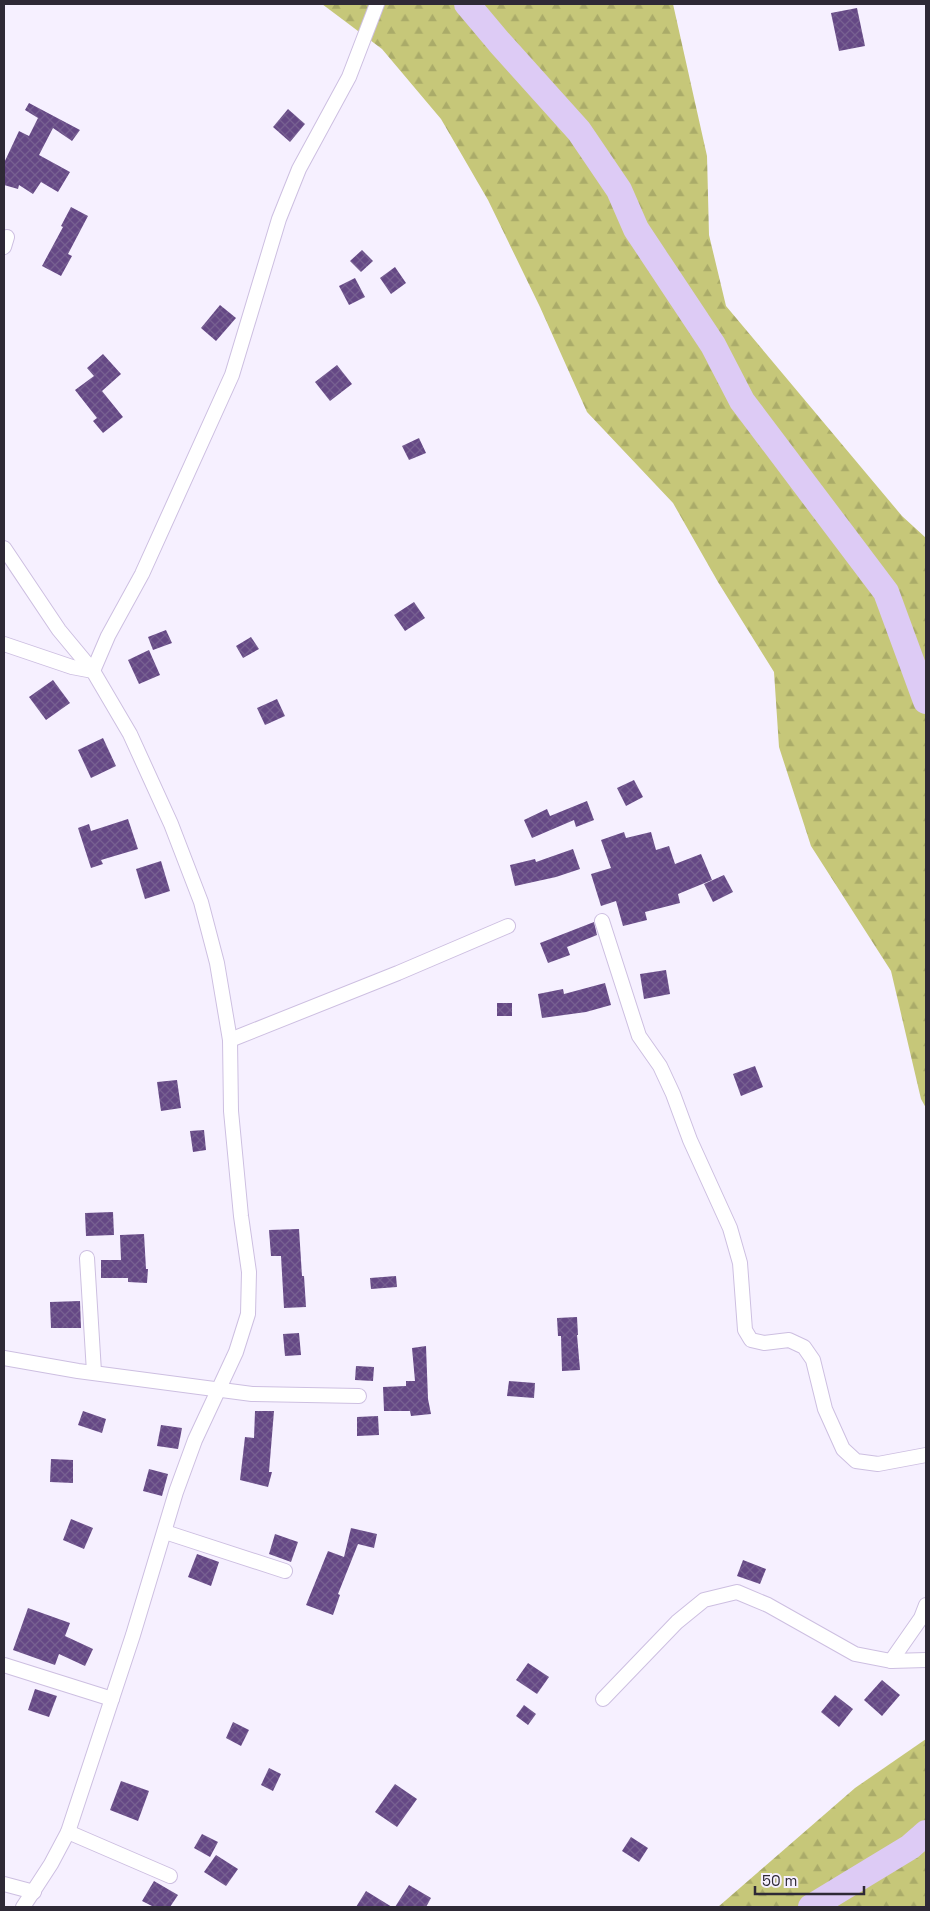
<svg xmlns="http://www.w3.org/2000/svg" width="930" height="1911" font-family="'Space Grotesk',sans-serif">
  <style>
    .forest { fill: url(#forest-firs) }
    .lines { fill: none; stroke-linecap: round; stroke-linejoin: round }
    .river { stroke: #ddcbf5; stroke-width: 26 }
    .building { fill: url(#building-cross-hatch) }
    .street-casing { stroke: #cdbfe1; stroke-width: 16 }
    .street { stroke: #fff; stroke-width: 14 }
  </style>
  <defs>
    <pattern id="forest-firs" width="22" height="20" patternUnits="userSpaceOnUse" patternTransform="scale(1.25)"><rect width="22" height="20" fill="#c6c779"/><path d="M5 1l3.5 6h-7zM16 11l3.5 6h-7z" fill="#aaab69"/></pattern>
    <pattern id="building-cross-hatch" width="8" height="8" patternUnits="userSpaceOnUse" patternTransform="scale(1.25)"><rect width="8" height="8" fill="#654885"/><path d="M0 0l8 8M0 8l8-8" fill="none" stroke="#776091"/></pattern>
  </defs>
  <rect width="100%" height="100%" fill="#f6f0ff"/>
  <!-- forest -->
  <g class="forest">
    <path d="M322 4H673L707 156 709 235 726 306 902 516 926 538V1108L921 1099 891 971 811 846 779 747 774 672 718 582 673 503 587 412 540 307 488 200 441 119 382 49Z"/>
    <path d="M926 1739V1907H718L855 1788Z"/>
  </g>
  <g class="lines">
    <!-- river -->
    <g class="river">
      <path d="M467 4 499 42 579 131 619 190 636 229 713 345 742 401 886 592 926 701"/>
      <path d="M811 1907 910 1847 926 1833"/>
    </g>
  </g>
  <!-- building -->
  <g class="building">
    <path d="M857 8 865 46 839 51 831 13Z"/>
    <path d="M29 103 80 130 72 141 53 128 39 155 70 172 58 192 41 182 33 194 19 185 18 189 4 185V163L19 131 29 136 38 118 25 110Z"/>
    <path d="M288 109 305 124 290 142 273 127Z"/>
    <path d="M71 207 88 216 68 254 72 256 61 276 42 266 63 227 61 226Z"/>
    <path d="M362 250 373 261 361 272 350 261Z"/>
    <path d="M395 267 406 283 391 294 380 278Z"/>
    <path d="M355 278 365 297 349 305 339 286Z"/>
    <path d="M220 305 236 318 216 341 201 328Z"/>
    <path d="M103 354 121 374 102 391 123 417 103 433 93 421 97 418 75 390 94 376 87 368Z"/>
    <path d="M337 365 352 384 330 401 315 382Z"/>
    <path d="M419 438 426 453 409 460 402 446Z"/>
    <path d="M414 602 425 618 405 631 394 615Z"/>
    <path d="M166 630 172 643 153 650 148 637Z"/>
    <path d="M251 637 259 649 243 658 236 646Z"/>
    <path d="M149 650 160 675 139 684 128 660Z"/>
    <path d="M53 680 70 703 46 720 29 697Z"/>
    <path d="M277 699 285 716 265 725 257 708Z"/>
    <path d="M103 738 116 766 91 778 78 750Z"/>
    <path d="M634 780 643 797 626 806 617 788Z"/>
    <path d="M587 801 594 820 576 827 574 820 532 838 524 820 547 809 550 816Z"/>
    <path d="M128 819 138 849 101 860 103 864 91 868 78 828 89 824 91 831Z"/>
    <path d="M624 832 626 838 651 832 656 850 669 846 675 864 701 854 712 880 678 894 680 903 645 912 647 920 623 926 616 901 601 906 591 874 611 868 601 840Z"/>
    <path d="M573 849 580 869 556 877 515 886 510 865 535 859 536 862Z"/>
    <path d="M161 861 170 891 145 899 136 869Z"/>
    <path d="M724 875 733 892 713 902 704 884Z"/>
    <path d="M594 922 597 935 567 947 570 955 548 963 540 943Z"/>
    <path d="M666 970 670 994 644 999 640 974Z"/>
    <path d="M605 983 611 1005 586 1012 542 1018 538 994 563 989 564 994Z"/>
    <rect x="497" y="1003" width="15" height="13"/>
    <path d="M755 1066 763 1087 741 1096 733 1074Z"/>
    <path d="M177 1080 181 1108 161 1111 157 1082Z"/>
    <path d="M204 1130 206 1150 193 1152 190 1131Z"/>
    <path d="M113 1212 114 1235 86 1236 85 1213Z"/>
    <path d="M299 1229 302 1276H304L306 1307 284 1308 281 1256H271L269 1230Z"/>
    <path d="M144 1234 146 1269H148L147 1283 128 1282V1278H101V1260H121L120 1235Z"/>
    <path d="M396 1276 397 1287 371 1289 370 1278Z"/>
    <path d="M80 1301 81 1328H51L50 1302Z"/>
    <path d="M577 1317 578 1335H577L580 1370 562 1371 561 1336H558L557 1318Z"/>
    <path d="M299 1333 301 1355 285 1356 283 1334Z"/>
    <path d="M426 1346 428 1399 431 1414 411 1416 410 1411H384L383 1387 406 1386V1381H415L412 1348Z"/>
    <path d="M356 1366 374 1367 373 1381 355 1380Z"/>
    <path d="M509 1381 535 1383 534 1398 507 1396Z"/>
    <path d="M83 1411 106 1419 102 1433 78 1425Z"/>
    <path d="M255 1411H274L269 1472H272L268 1487 240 1480 245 1437 254 1438Z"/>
    <path d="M378 1416 379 1435 357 1436V1417Z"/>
    <path d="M161 1425 182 1428 178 1449 157 1446Z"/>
    <path d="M51 1459 73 1460V1483L50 1482Z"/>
    <path d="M149 1469 168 1474 162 1496 143 1491Z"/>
    <path d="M71 1519 93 1528 84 1549 63 1540Z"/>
    <path d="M351 1528 377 1534 374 1548 358 1544 338 1594 340 1595 333 1615 306 1605 328 1551 344 1557Z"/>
    <path d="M275 1534 298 1542 291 1562 269 1554Z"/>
    <path d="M197 1554 219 1562 211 1586 188 1577Z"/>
    <path d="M743 1560 766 1569 760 1584 737 1576Z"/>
    <path d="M28 1608 70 1623 65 1636 93 1649 85 1666 59 1654 55 1665 13 1650Z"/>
    <path d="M528 1663 549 1677 537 1694 516 1680Z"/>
    <path d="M882 1680 900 1695 882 1716 864 1700Z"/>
    <path d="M35 1689 57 1696 49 1717 28 1710Z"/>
    <path d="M835 1695 853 1709 839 1727 821 1712Z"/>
    <path d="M524 1705 536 1714 528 1725 516 1716Z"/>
    <path d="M233 1722 249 1730 241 1746 226 1738Z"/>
    <path d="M269 1768 281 1774 273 1791 261 1785Z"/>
    <path d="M121 1781 149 1791 138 1821 110 1810Z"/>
    <path d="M395 1784 417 1799 397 1827 375 1812Z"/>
    <path d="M202 1834 218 1842 210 1857 194 1848Z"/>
    <path d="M631 1837 648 1848 639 1862 622 1851Z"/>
    <path d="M216 1855 238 1869 226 1886 204 1872Z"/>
    <path d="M154 1881 178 1895 170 1907H154L142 1901Z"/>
    <path d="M409 1885 431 1898 426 1907H395Z"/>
    <path d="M366 1891 392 1907H356Z"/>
  </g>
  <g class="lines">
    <defs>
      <g id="street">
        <path d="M4 247 7 237"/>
        <path d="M4 548 59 630 93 671 130 734 171 824 201 902 217 963 230 1040 231 1111 241 1216 249 1272 248 1314 236 1352 195 1440 176 1492 133 1635 68 1832 51 1864 23 1907"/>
        <path d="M4 644 72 667 93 671"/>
        <path d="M93 671 108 636 142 574 232 375 279 219 299 169 349 77 377 4"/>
        <path d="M602 921 639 1036 660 1066 673 1094 690 1140 730 1228 740 1263 745 1330 751 1340 764 1343 789 1340 804 1347 813 1360 825 1409 843 1449 856 1461 878 1464 926 1455"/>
        <path d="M230 1040 398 973 508 926"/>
        <path d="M87 1258 94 1372"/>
        <path d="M4 1358 78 1371 252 1394 359 1396"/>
        <path d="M165 1532 285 1571"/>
        <path d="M891 1661 921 1618 926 1605"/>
        <path d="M4 1665 112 1699"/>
        <path d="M603 1699 677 1622 704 1600 737 1592 768 1605 855 1654 891 1661 926 1660"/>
        <path d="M68 1832 170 1876"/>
        <path d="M4 1884 34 1892"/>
      </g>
    </defs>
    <!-- street casing -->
    <use href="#street" class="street-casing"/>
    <!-- street -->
    <use href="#street" class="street"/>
  </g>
  <!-- border -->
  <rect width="930" height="1911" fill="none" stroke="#2e2936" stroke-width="10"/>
  <!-- scale -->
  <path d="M755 1886v8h109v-8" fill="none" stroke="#2e2936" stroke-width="2.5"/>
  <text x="762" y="1886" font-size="15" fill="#2e2936" stroke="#f6f0ff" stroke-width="4" paint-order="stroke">50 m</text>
</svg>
